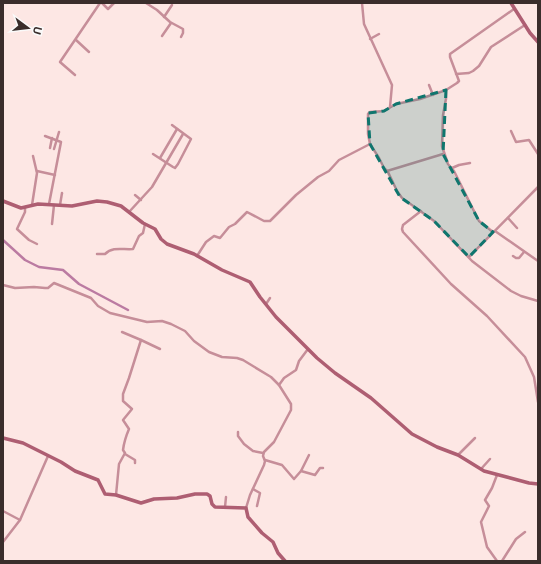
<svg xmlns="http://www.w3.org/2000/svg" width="541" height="564" font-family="'Noto Sans',sans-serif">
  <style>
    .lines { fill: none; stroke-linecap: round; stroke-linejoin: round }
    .canal { stroke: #bb7ba2; stroke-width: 2.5 }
    .street { stroke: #c68e99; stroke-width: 2.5 }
    .secondary { stroke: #ae5e72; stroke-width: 3.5 }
    .marked { fill: #0f766e; fill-opacity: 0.2; stroke: #0f766e; stroke-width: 3; stroke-dasharray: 8 5; stroke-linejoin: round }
  </style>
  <rect width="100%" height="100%" fill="#fde7e4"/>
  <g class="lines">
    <!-- canal -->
    <path class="canal" d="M3 240 25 260 39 267 63 270 79 284 128 310"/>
    <!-- street -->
    <g class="street">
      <path d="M102 3 108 9 114 3"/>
      <path d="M146 3 157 10 170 22 183 29V33L181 37"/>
      <path d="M362 3 364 24 392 85 390 107"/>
      <path d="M164 17 172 5"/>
      <path d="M162 36 171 23"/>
      <path d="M370 39 379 34"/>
      <path d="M76 40 89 52"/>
      <path d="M456 74 469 73 473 71 479 66 491 47 525 25"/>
      <path d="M75 75 60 62 100 3"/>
      <path d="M429 85 433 95"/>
      <path d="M511 131 516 142 529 140 538 154"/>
      <path d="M45 136 61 142 49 204"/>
      <path d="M370 144 379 158 384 168 388 172 397 191 402 198 434 221 472 261 511 291 521 296 538 301"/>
      <path d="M50 148 52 138"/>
      <path d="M54 149 59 132"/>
      <path d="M153 154 173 167 175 168 178 164 191 139 172 125"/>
      <path d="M160 158 177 129"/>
      <path d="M452 168 459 165 470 163"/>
      <path d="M37 171 55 175"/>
      <path d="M387 171 443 154"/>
      <path d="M135 195 141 200"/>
      <path d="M32 205 37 173 33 156"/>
      <path d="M60 205 62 193"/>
      <path d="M25 208V212L17 229 29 240 37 244"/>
      <path d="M421 211 403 225 402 229 403 232 451 284 487 316 525 357 534 377 538 402"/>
      <path d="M129 212 152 187 183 134"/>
      <path d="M508 218 517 228"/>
      <path d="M52 224 54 205"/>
      <path d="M495 231 538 261"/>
      <path d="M493 232 479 221 454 171 448 164 442 146 443 115 446 99V90L457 83 459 81 450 57V54L514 9"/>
      <path d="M97 254H105C113 246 123 250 133 249L139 236 143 233 145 224"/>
      <path d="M197 256 206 242 214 236 220 238 229 227 235 224 247 212 264 221H270L296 195 318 177 329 171 339 160 370 144 368 134V114L370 112 384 111 396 104 420 99 446 90"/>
      <path d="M513 256 516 258H519L524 252"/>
      <path d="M469 257 538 187"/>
      <path d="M3 285 15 288 34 287 45 288H48L54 283 91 298 98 306 110 313 147 322 162 321 171 324 185 331 194 341 209 352 222 357 237 358 243 360 271 377 279 385"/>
      <path d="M266 304 270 298"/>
      <path d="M122 332 141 340"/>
      <path d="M238 432V436L244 444 253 451 263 453"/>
      <path d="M125 454 135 460V463"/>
      <path d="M458 455 475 438"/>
      <path d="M265 460 282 465 294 479 301 471 309 455"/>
      <path d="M481 469 490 459"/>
      <path d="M301 471 315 475 320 468H323"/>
      <path d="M497 475 492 488 485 500 489 506 481 522 487 547 497 561"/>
      <path d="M253 489 260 493 257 506"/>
      <path d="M116 495 119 464 125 453 123 450C124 442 126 436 129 429L123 420 132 409 123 401V394L129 378 141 340 160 349"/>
      <path d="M225 507 226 497"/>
      <path d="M246 508 250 495 264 465 265 461 263 456 264 452 274 442 291 410V404L279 385 284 378 296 370 299 361 308 349"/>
      <path d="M3 511 20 520"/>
      <path d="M3 542 20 520 48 456"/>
      <path d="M502 561 516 539 525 532"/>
    </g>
    <!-- secondary -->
    <g class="secondary">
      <path d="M511 3 530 33 538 42"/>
      <path d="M3 201 21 208 38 204 72 206 97 201 107 202 121 206 143 223 155 229 161 239 167 244 194 254 222 270 250 282 260 297 276 317 317 358 335 373 371 398 412 434 437 447 458 455 484 471 529 483 538 484"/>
      <path d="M3 438 23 443 61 462 75 471 98 480 105 494 116 495 141 503 154 499 177 498 195 494H207L210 496 212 504 215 507 246 508 248 517 262 533 273 542 278 553 285 561"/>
    </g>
  </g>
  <!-- marked area -->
  <path class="marked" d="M446 90 443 154 479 221 493 232 469 257 434 221 400 197 370 144 368 113 384 111 396 104Z"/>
  <!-- border -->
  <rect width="541" height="564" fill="none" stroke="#3a2d2b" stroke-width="8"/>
  <!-- north arrow -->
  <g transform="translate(28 28) rotate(105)" stroke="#fafafa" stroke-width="3" paint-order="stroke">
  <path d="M0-3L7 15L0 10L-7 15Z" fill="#3a2d2b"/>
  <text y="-6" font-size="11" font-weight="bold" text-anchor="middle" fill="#3a2d2b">U</text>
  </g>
</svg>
